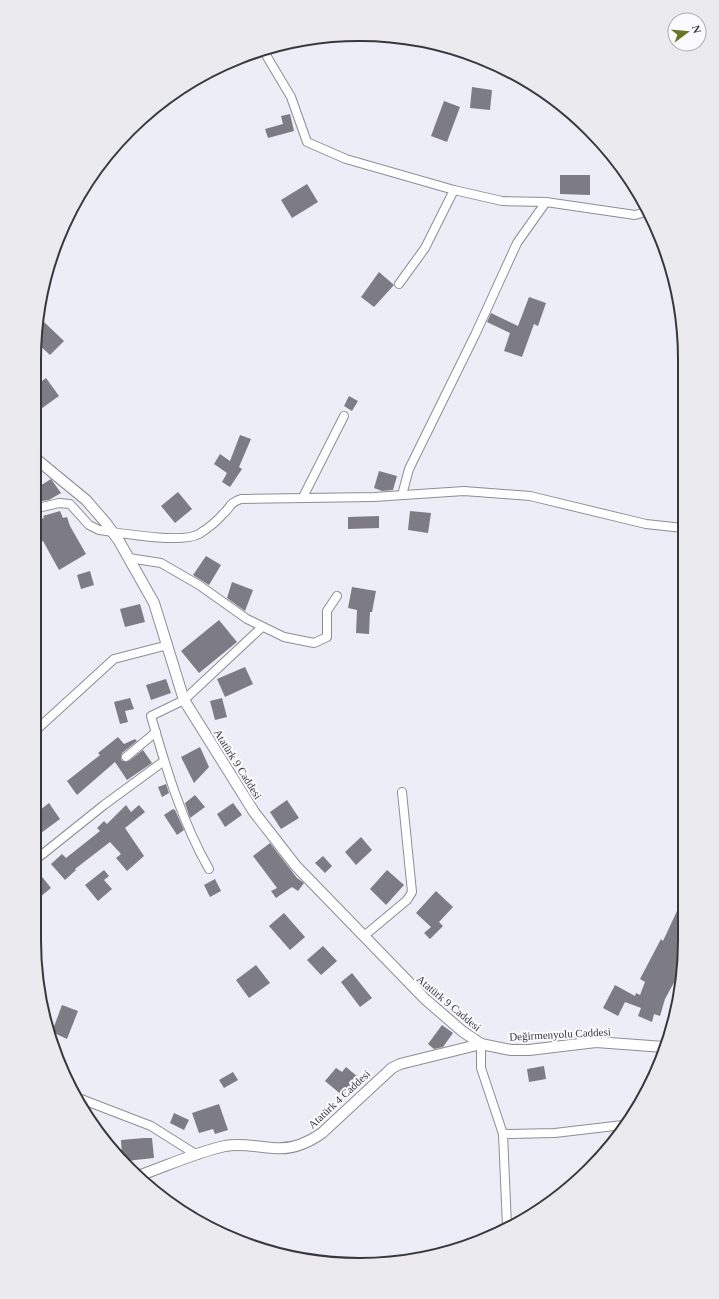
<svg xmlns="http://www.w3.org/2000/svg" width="719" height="1299" font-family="'Times New Roman',serif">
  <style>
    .building { fill: #7d7c85 }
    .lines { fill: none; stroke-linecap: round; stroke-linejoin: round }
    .minor-casing { stroke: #8d8d96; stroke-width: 10 }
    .tertiary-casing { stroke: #8d8d96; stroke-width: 12 }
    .minor { stroke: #fff; stroke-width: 8 }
    .tertiary { stroke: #fff; stroke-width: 10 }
    .labels { text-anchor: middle; stroke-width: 4; stroke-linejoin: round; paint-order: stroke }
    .street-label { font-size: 11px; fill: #38383c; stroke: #fbfbff }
    .rim { fill: none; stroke: #38383c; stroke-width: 2 }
  </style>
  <rect width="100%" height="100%" fill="#ededf7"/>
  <!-- building -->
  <g class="building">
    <path d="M472 87 492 90 490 110 470 108Z"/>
    <path d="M444 101 460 107 447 142 431 136Z"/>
    <path d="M290 114 294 131 268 138 265 129 283 124 281 116Z"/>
    <path d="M560 175H590V195L560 194Z"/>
    <path d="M307 184 318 202 292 218 281 200Z"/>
    <path d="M379 272 394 285 374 307 361 297Z"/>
    <path d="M529 297 546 303 538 326 534 324 522 357 504 351 510 333 487 322 491 313 518 326Z"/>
    <path d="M44 322 64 341 50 355 35 341 36 330Z"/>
    <path d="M46 378 59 396 38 411 35 406V386Z"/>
    <path d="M349 396 358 401 352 411 344 406Z"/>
    <path d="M240 435 251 439 239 467 242 469 230 487 222 482 227 473 214 464 220 454 230 461Z"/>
    <path d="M379 471 397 476 393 490 382 491 374 488Z"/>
    <path d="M51 479 61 493 49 500 42 501 35 489Z"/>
    <path d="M178 492 192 509 175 523 161 506Z"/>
    <path d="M60 511 63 518 67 517 70 526 86 554 59 570 43 541 34 544V522L44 518 43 516Z"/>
    <path d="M410 511 431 513 428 533 408 530Z"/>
    <path d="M379 516V528L348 529V517Z"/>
    <path d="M206 556 221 565 209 585 193 575Z"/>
    <path d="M90 571 94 585 81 589 77 575Z"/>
    <path d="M232 582 253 590 245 611 227 598Z"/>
    <path d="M352 587 376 591 372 612H370L369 634 356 633 357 610 348 608Z"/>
    <path d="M140 604 145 622 125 627 120 609Z"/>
    <path d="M219 620 237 642 199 673 181 651Z"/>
    <path d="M245 667 253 684 225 697 217 679Z"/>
    <path d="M166 679 171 693 151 700 146 685Z"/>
    <path d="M130 698 134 709 125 711 128 722 120 724 114 702Z"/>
    <path d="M222 698 227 717 215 720 210 701Z"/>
    <path d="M118 737 124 744 135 739 137 741 122 753 121 758 122 761H129L143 750 152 763 127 780 115 762 77 795 67 781 100 755 98 753Z"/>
    <path d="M200 747 209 767 194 783 181 757Z"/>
    <path d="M166 784 169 793 162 797 158 787Z"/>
    <path d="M195 795 205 807 190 818 185 803Z"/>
    <path d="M287 800 299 818 281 829 270 812Z"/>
    <path d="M34 802 40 810 49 803 60 819 41 833 38 829 34 832Z"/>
    <path d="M233 803 242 815 225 827 217 814Z"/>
    <path d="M126 805 131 812 139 805 145 812 125 828 144 856 127 871 116 858 121 854 110 842 75 869 76 870 65 880 51 864 62 854 66 858 100 831 97 828 104 821 107 824Z"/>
    <path d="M173 809 175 810 184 830 177 835 164 815Z"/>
    <path d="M361 837 372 850 356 865 345 852Z"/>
    <path d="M270 843 297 878 304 883 298 891 292 887 276 898 271 891 277 888 253 856Z"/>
    <path d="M323 856 332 866 325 873 315 863Z"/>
    <path d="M104 870 109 876 104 880 112 889 98 901 85 885Z"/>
    <path d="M387 870 404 885 386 905 370 889Z"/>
    <path d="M39 873 51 888 34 902V877Z"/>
    <path d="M215 879 221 891 210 897 204 885Z"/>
    <path d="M436 891 453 907 439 922 443 926 430 939 424 933 431 927 416 913Z"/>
    <path d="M684 896 683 966 665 999 660 1016 654 1014 652 1022 638 1016 641 1008 625 1002 618 1016 603 1008 615 985 635 996 636 993 640 995 645 982 640 979 661 939 663 941Z"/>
    <path d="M284 913 305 937 290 950 269 926Z"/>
    <path d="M323 946 337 961 321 975 307 960Z"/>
    <path d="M256 965 270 983 249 998 236 980Z"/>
    <path d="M352 973 372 998 360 1007 341 982Z"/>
    <path d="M62 1005 78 1011 67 1039 52 1032Z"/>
    <path d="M442 1025 453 1033 443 1047 434 1049 428 1044Z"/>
    <path d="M544 1066 546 1079 529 1082 527 1069Z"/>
    <path d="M346 1067 358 1077 343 1096 325 1081 336 1068 342 1072Z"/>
    <path d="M233 1072 238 1080 224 1088 219 1080Z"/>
    <path d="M219 1104 228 1130 215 1134 213 1129 199 1133 192 1113Z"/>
    <path d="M174 1113 189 1120 184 1130 170 1123Z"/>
    <path d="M144 1138H152L154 1158 126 1161 122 1157 121 1140Z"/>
  </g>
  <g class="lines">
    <defs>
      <g id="minor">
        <path d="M263 50 291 97 307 142 346 159 454 190 502 201 546 202 635 215 646 212"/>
        <path d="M399 284 425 248 454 190"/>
        <path d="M402 495 409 469 475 335 517 243 546 202"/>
        <path d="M303 497 344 416"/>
        <path d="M34 509 59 503 70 504 89 525 99 530C121 533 181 544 199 534 207 529 217 521 223 514 231 507 229 503 241 499L374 497 464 491 530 496 646 524 683 528"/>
        <path d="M129 558 161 563 199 585 247 619 284 637 314 643 327 637V611L337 596"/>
        <path d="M34 732 114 659 168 645"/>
        <path d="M126 757 156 732"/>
        <path d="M34 861 104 805 164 761"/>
        <path d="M209 869C182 822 166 768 151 716L184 700 262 627"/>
        <path d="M364 936 407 900 412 892 402 792"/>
        <path d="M481 1044V1068L503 1134 507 1226"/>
        <path d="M81 1099 151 1126 197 1155"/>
        <path d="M503 1134 555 1133 623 1125"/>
      </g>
      <g id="tertiary">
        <path d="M35 458 86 500 106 523 119 541 154 603 184 700 254 812 296 866 425 999 462 1031 481 1044 511 1050H529L596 1042 664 1047"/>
        <path d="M141 1175C169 1165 197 1152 225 1146 242 1143 257 1147 273 1148 291 1150 308 1143 322 1133L392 1068 400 1064 481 1044"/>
      </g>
    </defs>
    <!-- minor casing -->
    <use href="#minor" class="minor-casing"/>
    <!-- tertiary casing -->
    <use href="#tertiary" class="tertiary-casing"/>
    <!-- minor -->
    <use href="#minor" class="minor"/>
    <!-- tertiary -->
    <use href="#tertiary" class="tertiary"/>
  </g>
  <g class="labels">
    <!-- street labels -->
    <g class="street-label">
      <text transform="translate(238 764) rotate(58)" y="4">Atatürk 9 Caddesi</text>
      <text transform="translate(449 1003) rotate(40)" y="4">Atatürk 9 Caddesi</text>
      <text transform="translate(560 1034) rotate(-3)" y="4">Değirmenyolu Caddesi</text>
      <text transform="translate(339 1099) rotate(-43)" y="4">Atatürk 4 Caddesi</text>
    </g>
  </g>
  <!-- crop -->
  <path d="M0 0H719V1299H0ZM359 41H360A318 318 0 0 1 678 359V940A318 318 0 0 1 360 1258H359A318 318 0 0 1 41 940V359A318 318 0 0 1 359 41Z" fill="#ebebef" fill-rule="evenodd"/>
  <path class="rim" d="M359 41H360A318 318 0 0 1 678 359V940A318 318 0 0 1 360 1258H359A318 318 0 0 1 41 940V359A318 318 0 0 1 359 41Z"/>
  <!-- north arrow -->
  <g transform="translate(687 32) rotate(74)"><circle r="19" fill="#fbfbff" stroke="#adadb1"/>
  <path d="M0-3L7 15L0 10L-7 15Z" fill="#677622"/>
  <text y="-6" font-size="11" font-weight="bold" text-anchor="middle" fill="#38383c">N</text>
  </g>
</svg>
